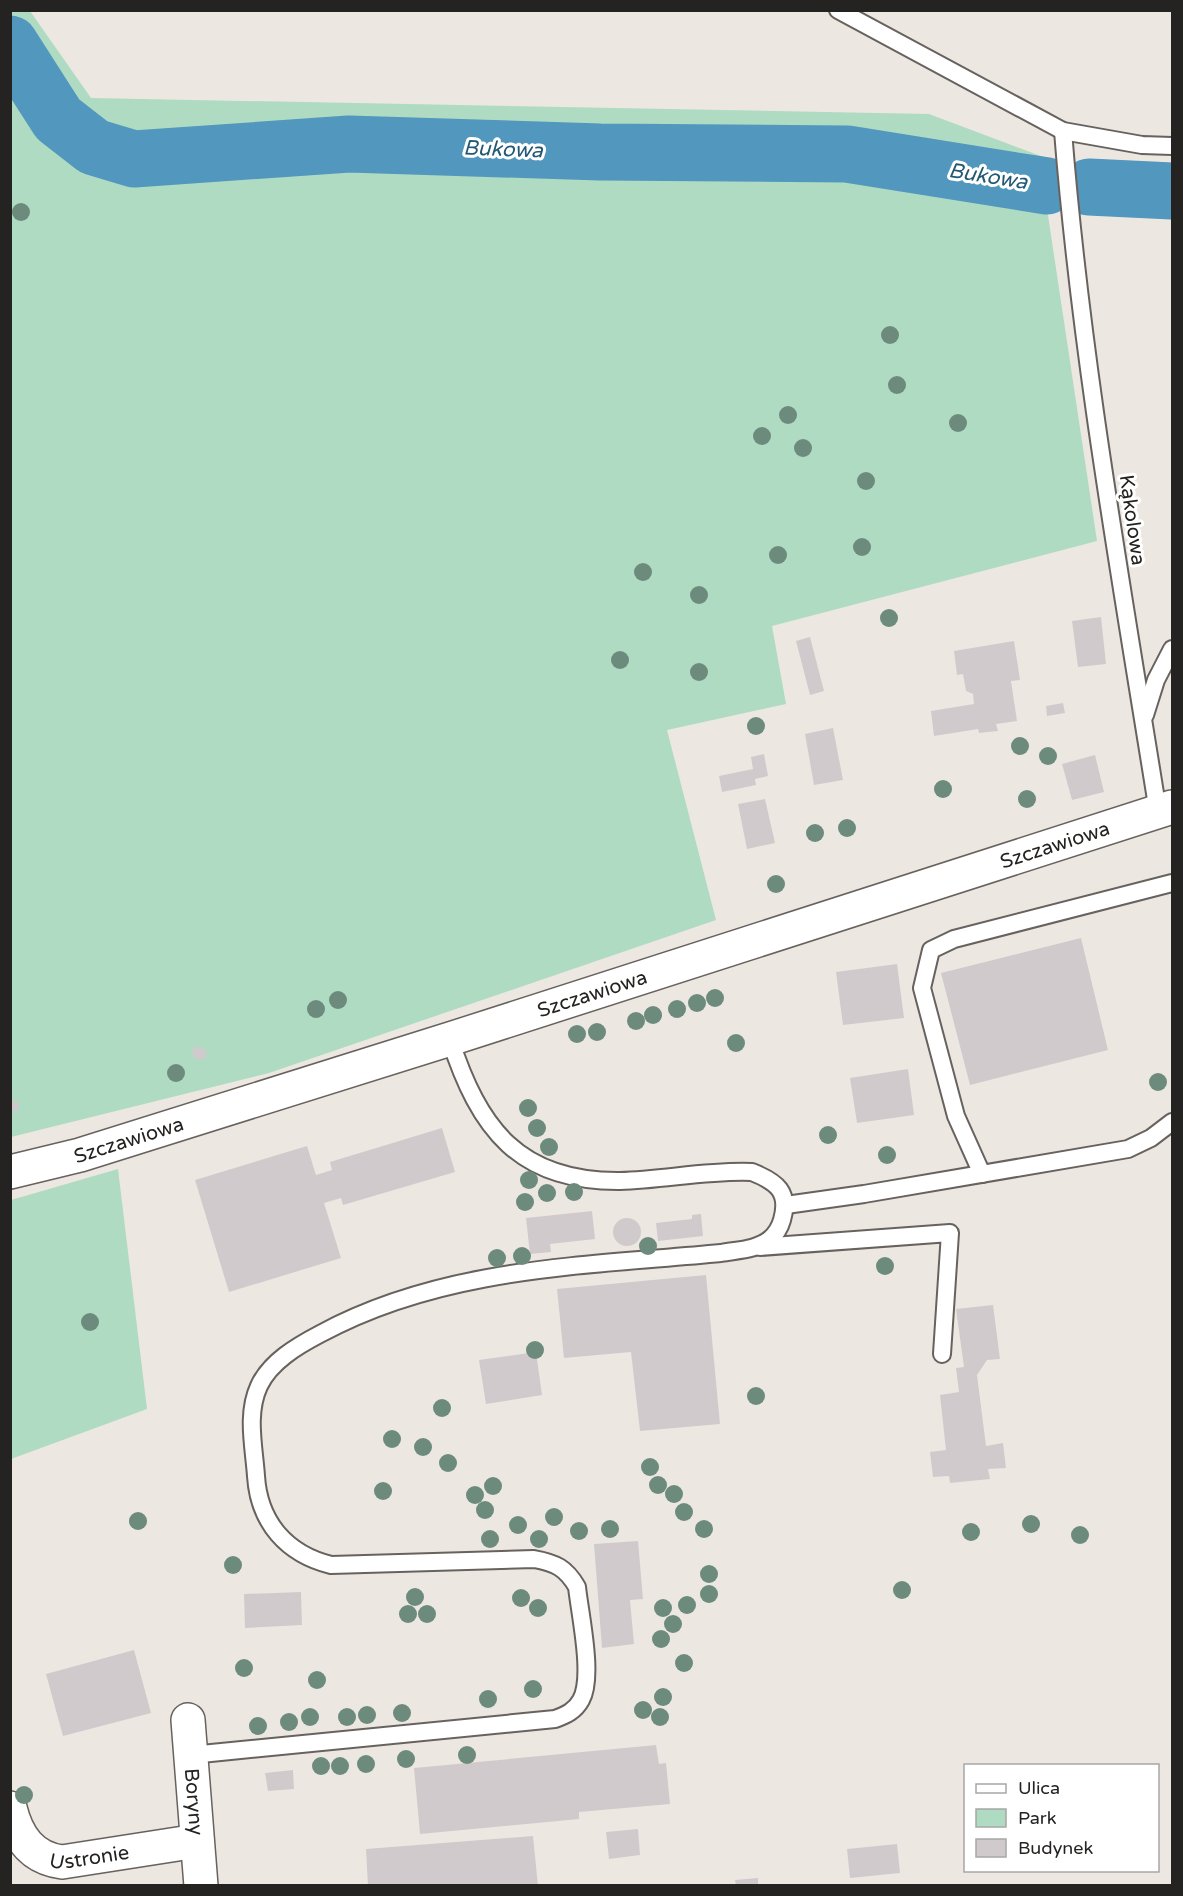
<svg xmlns="http://www.w3.org/2000/svg" width="1183" height="1896" font-family="'Varela Round',sans-serif">
  <style>
    .green { fill: #afdbc2 }
    .lines { fill: none; stroke-linecap: round; stroke-linejoin: round }
    .river { stroke: #5297bd; stroke-width: 57 }
    .building { fill: #d1cacd }
    .service-casing { stroke: #67625e; stroke-width: 20 }
    .minor-casing { stroke: #67625e; stroke-width: 36 }
    .tertiary-casing { stroke: #67625e; stroke-width: 36 }
    .service { stroke: #fff; stroke-width: 16 }
    .minor { stroke: #fff; stroke-width: 33 }
    .tertiary { stroke: #fff; stroke-width: 33 }
    .tree { fill: #6d8b7c }
    .labels { text-anchor: middle; stroke-width: 6; stroke-linejoin: round; paint-order: stroke }
    .street-label { font-size: 20px; fill: #252321; stroke: #fff }
    .water-label { font-size: 21px; font-style: italic; fill: #235974; stroke: #fff }
  </style>
  <rect width="100%" height="100%" fill="#ede7e2"/>
  <!-- green -->
  <g class="green">
    <path d="M10 11H30L91 98 929 114 1049 159 1046 202 1097 541 772 626 786 704 667 730 716 920 269 1073 11 1137Z"/>
    <path d="M118 1169 147 1409 11 1459V1200Z"/>
  </g>
  <g class="lines">
    <!-- river -->
    <g class="river">
      <path d="M10 44 58 119 94 147 134 159 349 144 600 152 847 154 1047 186"/>
      <path d="M1089 187 1172 191"/>
    </g>
  </g>
  <!-- building -->
  <g class="building">
    <path d="M1101 617 1106 664 1078 667 1072 621Z"/>
    <path d="M810 637 824 691 810 695 796 641Z"/>
    <path d="M1014 641 1020 680 1011 681 1017 721 996 724 998 731 979 733 978 729 934 736 931 711 974 704 973 694 966 691 963 674 957 675 954 651Z"/>
    <path d="M1063 703 1065 713 1047 716 1046 706Z"/>
    <path d="M833 728 843 780 814 785 805 734Z"/>
    <path d="M764 754 768 776 755 779 756 785 722 792 719 776 753 769 751 757Z"/>
    <path d="M1095 755 1104 792 1072 800 1062 764Z"/>
    <path d="M765 799 775 843 747 849 738 804Z"/>
    <path d="M1081 938 1108 1050 970 1085 941 973Z"/>
    <path d="M897 964 904 1018 843 1025 836 972Z"/>
    <path d="M194 1046 207 1050 204 1060 192 1057Z"/>
    <path d="M908 1069 914 1115 857 1123 850 1078Z"/>
    <path d="M10 1101 19 1102 18 1111H10Z"/>
    <path d="M442 1128 455 1172 343 1205 341 1198 324 1203 341 1258 229 1292 195 1180 307 1146 316 1175 332 1170 330 1162Z"/>
    <path d="M592 1211 595 1239 550 1244 551 1252 530 1254 526 1218Z"/>
    <path d="M701 1214 703 1236 658 1241 656 1223 692 1219V1215Z"/>
    <circle cx="627" cy="1232" r="14"/>
    <path d="M706 1275 720 1424 640 1431 631 1352 564 1358 557 1289Z"/>
    <path d="M993 1305 1000 1359 987 1360 977 1375 986 1446 1003 1443 1006 1468 988 1469 990 1479 950 1483 949 1476 933 1477 930 1452 946 1450 940 1395 959 1392 956 1368 964 1367 956 1309Z"/>
    <path d="M536 1352 542 1395 486 1404 479 1360Z"/>
    <path d="M638 1541 643 1599 630 1600 634 1644 602 1648 594 1544Z"/>
    <path d="M301 1592 302 1625 245 1628 244 1594Z"/>
    <path d="M134 1650 151 1713 63 1736 46 1674Z"/>
    <path d="M656 1745 659 1764 666 1763 670 1804 579 1812V1819L420 1834 414 1768Z"/>
    <path d="M293 1770 294 1789 268 1791 265 1773Z"/>
    <path d="M638 1829 640 1855 609 1859 606 1832Z"/>
    <path d="M533 1836 538 1886H368L366 1849Z"/>
    <path d="M897 1844 900 1873 850 1878 847 1849Z"/>
    <path d="M758 1878V1886H736L735 1880Z"/>
  </g>
  <g class="lines">
    <defs>
      <g id="service">
        <path d="M838 10 1063 131 1142 145 1172 146"/>
        <path d="M1063 131C1081 359 1122 586 1158 812"/>
        <path d="M1145 715 1156 680 1172 649"/>
        <path d="M982 1174 956 1116 922 988 931 950 954 939 1172 883"/>
        <path d="M786 1205 864 1194 1128 1149 1151 1138 1172 1122"/>
        <path d="M760 1247 950 1233 942 1354"/>
        <path d="M191 1755 555 1719C566 1715 575 1711 581 1700 594 1677 580 1615 577 1587 566 1568 556 1563 534 1559L331 1565C287 1554 259 1523 256 1476 254 1447 246 1414 259 1386 270 1362 297 1346 320 1334 443 1267 585 1266 721 1253 737 1250 757 1250 770 1239 776 1234 780 1227 782 1220 790 1192 777 1182 752 1172 708 1170 664 1180 620 1181 519 1182 479 1129 450 1039"/>
      </g>
      <g id="minor">
        <path id="s1" d="M188 1720 201 1886"/>
        <path id="s2" d="M10 1808C17 1837 32 1858 62 1862L197 1841"/>
      </g>
      <g id="tertiary">
        <path id="s3" d="M10 1172 80 1155 450 1039 1172 807"/>
      </g>
    </defs>
    <!-- service casing -->
    <use href="#service" class="service-casing"/>
    <!-- minor casing -->
    <use href="#minor" class="minor-casing"/>
    <!-- tertiary casing -->
    <use href="#tertiary" class="tertiary-casing"/>
    <!-- service -->
    <use href="#service" class="service"/>
    <!-- minor -->
    <use href="#minor" class="minor"/>
    <!-- tertiary -->
    <use href="#tertiary" class="tertiary"/>
  </g>
  <!-- trees -->
  <g class="tree">
    <circle cx="21" cy="212" r="9"/>
    <circle cx="890" cy="335" r="9"/>
    <circle cx="897" cy="385" r="9"/>
    <circle cx="788" cy="415" r="9"/>
    <circle cx="958" cy="423" r="9"/>
    <circle cx="762" cy="436" r="9"/>
    <circle cx="803" cy="448" r="9"/>
    <circle cx="866" cy="481" r="9"/>
    <circle cx="862" cy="547" r="9"/>
    <circle cx="778" cy="555" r="9"/>
    <circle cx="643" cy="572" r="9"/>
    <circle cx="699" cy="595" r="9"/>
    <circle cx="889" cy="618" r="9"/>
    <circle cx="620" cy="660" r="9"/>
    <circle cx="699" cy="672" r="9"/>
    <circle cx="756" cy="726" r="9"/>
    <circle cx="1020" cy="746" r="9"/>
    <circle cx="1048" cy="756" r="9"/>
    <circle cx="943" cy="789" r="9"/>
    <circle cx="1027" cy="799" r="9"/>
    <circle cx="847" cy="828" r="9"/>
    <circle cx="815" cy="833" r="9"/>
    <circle cx="776" cy="884" r="9"/>
    <circle cx="715" cy="998" r="9"/>
    <circle cx="338" cy="1000" r="9"/>
    <circle cx="697" cy="1003" r="9"/>
    <circle cx="316" cy="1009" r="9"/>
    <circle cx="677" cy="1009" r="9"/>
    <circle cx="653" cy="1015" r="9"/>
    <circle cx="636" cy="1021" r="9"/>
    <circle cx="597" cy="1032" r="9"/>
    <circle cx="577" cy="1034" r="9"/>
    <circle cx="736" cy="1043" r="9"/>
    <circle cx="176" cy="1073" r="9"/>
    <circle cx="1158" cy="1082" r="9"/>
    <circle cx="528" cy="1108" r="9"/>
    <circle cx="537" cy="1128" r="9"/>
    <circle cx="828" cy="1135" r="9"/>
    <circle cx="549" cy="1147" r="9"/>
    <circle cx="887" cy="1155" r="9"/>
    <circle cx="529" cy="1180" r="9"/>
    <circle cx="574" cy="1192" r="9"/>
    <circle cx="547" cy="1193" r="9"/>
    <circle cx="525" cy="1202" r="9"/>
    <circle cx="648" cy="1246" r="9"/>
    <circle cx="522" cy="1256" r="9"/>
    <circle cx="497" cy="1258" r="9"/>
    <circle cx="885" cy="1266" r="9"/>
    <circle cx="90" cy="1322" r="9"/>
    <circle cx="535" cy="1350" r="9"/>
    <circle cx="756" cy="1396" r="9"/>
    <circle cx="442" cy="1408" r="9"/>
    <circle cx="392" cy="1439" r="9"/>
    <circle cx="423" cy="1447" r="9"/>
    <circle cx="448" cy="1463" r="9"/>
    <circle cx="650" cy="1467" r="9"/>
    <circle cx="658" cy="1485" r="9"/>
    <circle cx="493" cy="1486" r="9"/>
    <circle cx="383" cy="1491" r="9"/>
    <circle cx="674" cy="1494" r="9"/>
    <circle cx="475" cy="1495" r="9"/>
    <circle cx="485" cy="1510" r="9"/>
    <circle cx="684" cy="1512" r="9"/>
    <circle cx="554" cy="1517" r="9"/>
    <circle cx="138" cy="1521" r="9"/>
    <circle cx="1031" cy="1524" r="9"/>
    <circle cx="518" cy="1525" r="9"/>
    <circle cx="610" cy="1529" r="9"/>
    <circle cx="704" cy="1529" r="9"/>
    <circle cx="579" cy="1531" r="9"/>
    <circle cx="971" cy="1532" r="9"/>
    <circle cx="1080" cy="1535" r="9"/>
    <circle cx="490" cy="1539" r="9"/>
    <circle cx="539" cy="1539" r="9"/>
    <circle cx="233" cy="1565" r="9"/>
    <circle cx="709" cy="1574" r="9"/>
    <circle cx="902" cy="1590" r="9"/>
    <circle cx="709" cy="1594" r="9"/>
    <circle cx="415" cy="1597" r="9"/>
    <circle cx="521" cy="1598" r="9"/>
    <circle cx="687" cy="1605" r="9"/>
    <circle cx="538" cy="1608" r="9"/>
    <circle cx="663" cy="1608" r="9"/>
    <circle cx="408" cy="1614" r="9"/>
    <circle cx="427" cy="1614" r="9"/>
    <circle cx="673" cy="1624" r="9"/>
    <circle cx="661" cy="1639" r="9"/>
    <circle cx="684" cy="1663" r="9"/>
    <circle cx="244" cy="1668" r="9"/>
    <circle cx="317" cy="1680" r="9"/>
    <circle cx="533" cy="1689" r="9"/>
    <circle cx="663" cy="1697" r="9"/>
    <circle cx="488" cy="1699" r="9"/>
    <circle cx="643" cy="1710" r="9"/>
    <circle cx="402" cy="1713" r="9"/>
    <circle cx="367" cy="1715" r="9"/>
    <circle cx="310" cy="1717" r="9"/>
    <circle cx="347" cy="1717" r="9"/>
    <circle cx="660" cy="1717" r="9"/>
    <circle cx="289" cy="1722" r="9"/>
    <circle cx="258" cy="1726" r="9"/>
    <circle cx="467" cy="1755" r="9"/>
    <circle cx="406" cy="1759" r="9"/>
    <circle cx="366" cy="1764" r="9"/>
    <circle cx="321" cy="1766" r="9"/>
    <circle cx="340" cy="1766" r="9"/>
    <circle cx="24" cy="1795" r="9"/>
  </g>
  <g class="labels">
    <!-- street labels -->
    <g class="street-label">
      <text transform="translate(1133 520) rotate(82)" y="7">Kąkolowa</text>
      <text dy="7" stroke="none"><textPath href="#s3" startOffset="1095">Szczawiowa</textPath></text>
      <text dy="7" stroke="none"><textPath href="#s3" startOffset="609">Szczawiowa</textPath></text>
      <text dy="7" stroke="none"><textPath href="#s3" startOffset="123">Szczawiowa</textPath></text>
      <text dy="7" stroke="none"><textPath href="#s1" startOffset="82">Boryny</textPath></text>
      <text dy="7" stroke="none"><textPath href="#s2" startOffset="108">Ustronie</textPath></text>
    </g>
    <!-- water labels -->
    <g class="water-label">
      <text transform="translate(503 149) rotate(2)" y="7">Bukowa</text>
      <text transform="translate(988 176) rotate(9)" y="7">Bukowa</text>
    </g>
  </g>
  <!-- border -->
  <rect width="1183" height="1896" fill="none" stroke="#252321" stroke-width="24"/>
  <!-- legend -->
  <rect x="964" y="1764" width="195" height="108" fill="#ffffff" stroke="#a8a7a6" stroke-width="1.5"/>
  <rect x="976" y="1784" width="30" height="9" fill="#ffffff" stroke="#a8a7a6" stroke-width="1.5"/>
  <text x="1018" y="1794" font-size="18" fill="#252321">Ulica</text>
  <rect x="976" y="1809" width="30" height="18" fill="#afdbc2" stroke="#a8a7a6" stroke-width="1.5"/>
  <text x="1018" y="1824" font-size="18" fill="#252321">Park</text>
  <rect x="976" y="1839" width="30" height="18" fill="#d1cacd" stroke="#a8a7a6" stroke-width="1.5"/>
  <text x="1018" y="1854" font-size="18" fill="#252321">Budynek</text>
</svg>
